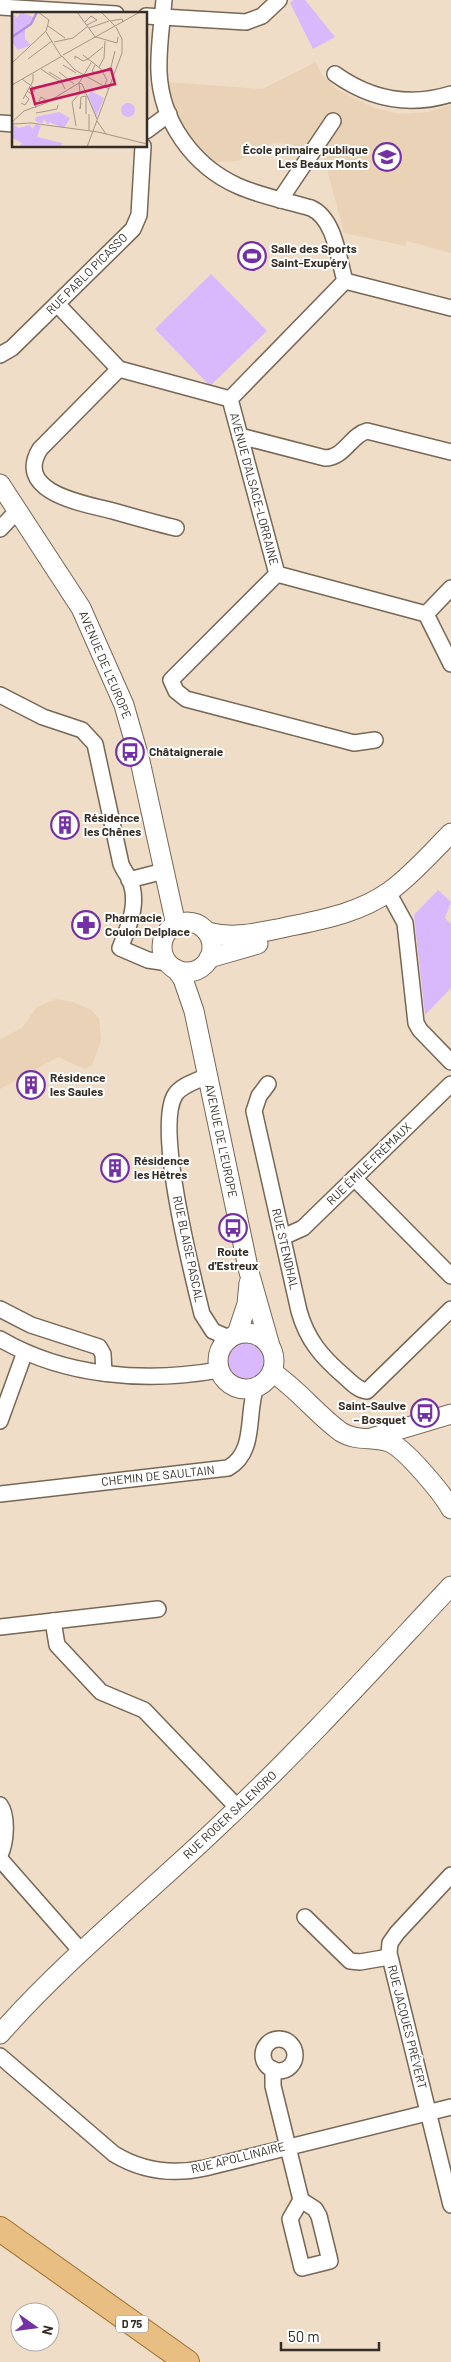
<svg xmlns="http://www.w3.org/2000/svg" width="451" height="2362" font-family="Barlow,sans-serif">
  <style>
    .built { fill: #ead2b7 }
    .green { fill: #d9b8fc }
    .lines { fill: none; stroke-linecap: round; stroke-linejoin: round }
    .minor-casing { stroke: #776755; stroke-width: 18 }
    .tertiary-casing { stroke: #776755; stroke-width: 21 }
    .primary-casing { stroke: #9f702d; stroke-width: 26 }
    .minor { stroke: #fff; stroke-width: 15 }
    .tertiary { stroke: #fff; stroke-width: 19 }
    .primary { stroke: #e8be83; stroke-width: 24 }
    .labels { text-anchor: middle; stroke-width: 4; stroke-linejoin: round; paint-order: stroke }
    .shield { fill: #fff; stroke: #726d67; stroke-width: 1 }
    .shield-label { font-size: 11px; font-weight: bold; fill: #352e26 }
    .poi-label { font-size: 12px; font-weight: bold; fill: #352e26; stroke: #fff; text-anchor: start }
    .street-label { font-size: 12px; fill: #352e26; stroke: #fff }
    .inset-river { fill: none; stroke: #b890e0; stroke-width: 2.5 }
    .inset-road { fill: none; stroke: #a59787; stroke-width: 1 }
    .view { fill: #c2185b; fill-opacity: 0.15; stroke: #c2185b; stroke-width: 2.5 }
    .inset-edge { fill: none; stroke: #352e26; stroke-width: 2.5 }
  </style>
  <rect width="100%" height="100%" fill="#efddc8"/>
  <!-- built -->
  <g class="built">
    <path d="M316 62 322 75 336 89 374 108 401 114 428 112 451 105V253L407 241 405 246 344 233 324 158 290 144 273 143 238 161 213 162 202 151 183 126 170 98 167 82 262 89Z"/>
    <path d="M56 999 73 1002 91 1010 99 1018 101 1040 92 1065 85 1069 58 1057 0 1089V1039L22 1028 37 1007Z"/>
  </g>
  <!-- green -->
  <g class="green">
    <path d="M293 0H305L335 37 313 49 290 3Z"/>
    <path d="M211 274 267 331 210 386 155 329Z"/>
    <path d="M438 890 451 902 445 918 451 924V988L425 1015 414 915Z"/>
    <circle cx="246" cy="1361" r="19"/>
  </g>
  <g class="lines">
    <defs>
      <g id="minor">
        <path d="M164 0C162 24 158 48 159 72 161 121 193 166 238 186 260 196 287 201 311 208 335 219 338 257 345 281"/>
        <path d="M0 7 116 14"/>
        <path d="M146 16 246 22 262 16 279 0"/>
        <path d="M335 74C370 99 409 107 451 94"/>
        <path d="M0 123 14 124"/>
        <path d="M146 131 169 114"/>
        <path d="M280 200 333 121"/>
        <path d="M57 304 119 369 230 399"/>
        <path d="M0 355 12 348 133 229 139 215 143 146"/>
        <path d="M119 369 40 449C13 493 86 504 113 511 134 517 155 523 176 528"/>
        <path d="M240 436 325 458C344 458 351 435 367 431L451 452"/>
        <path d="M0 529 17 511"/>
        <path d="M277 574 171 680 176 691 186 699 354 743 375 740"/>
        <path d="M426 614 277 574 230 399 345 281 451 308"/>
        <path d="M426 614 451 664"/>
        <path d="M426 614 451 588"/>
        <path d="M0 695 43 717 82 730 95 744 121 864C123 869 126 873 129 878 140 902 129 926 120 948L148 960 168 963"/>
        <path d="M129 880 164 871"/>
        <path d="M388 892 405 923 416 1023 420 1030 451 1062"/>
        <path d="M207 1076C197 1081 181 1085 175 1095 155 1128 192 1273 202 1314L213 1331 229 1338"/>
        <path d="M268 1084 259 1096 254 1111 299 1311C307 1340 322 1357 344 1376 351 1382 357 1390 367 1391L451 1309"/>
        <path d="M354 1178 451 1276"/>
        <path d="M283 1237 303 1228 451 1084"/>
        <path d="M0 1309 31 1325 99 1347 103 1354 104 1373"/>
        <path d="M0 1339C65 1377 146 1383 219 1370"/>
        <path d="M0 1421 25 1352"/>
        <path d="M0 1494 228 1468C257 1452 246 1413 256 1387"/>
        <path d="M53 1621 57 1645 101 1692 144 1710 238 1808"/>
        <path d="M0 1627 158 1609"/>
        <path d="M0 1805C8 1816 6 1843 0 1855"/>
        <path d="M0 1859 80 1950"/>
        <path d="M451 1875 397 1933 390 1943 389 1953 451 2205"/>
        <path d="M305 1917 350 1961 360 1962 389 1957"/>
        <circle cx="279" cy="2055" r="16"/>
        <path d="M0 2056 114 2154C142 2171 173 2175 205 2168L451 2107"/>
        <path d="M273 2069V2086L301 2200 315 2209 319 2216 330 2261 302 2268 290 2219 301 2200"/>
      </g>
      <g id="tertiary">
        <path d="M0 484 81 608 124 705 140 761 176 925"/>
        <circle cx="187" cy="947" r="25"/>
        <path d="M207 932C233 939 256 933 282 928 319 920 358 914 390 891 412 875 431 853 451 833"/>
        <path d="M209 958 258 944"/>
        <path d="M176 969 183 979 194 1011 249 1272 270 1346"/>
        <circle cx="246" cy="1361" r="28"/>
        <path d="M237 1334 247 1304 249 1283"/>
        <path d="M272 1372C298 1389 316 1414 341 1432 357 1442 373 1436 389 1442 405 1448 443 1494 451 1509"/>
        <path d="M371 1438 451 1414"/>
        <path d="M0 2034C68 1957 148 1894 222 1823 302 1748 376 1666 451 1586"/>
      </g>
      <path id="primary" d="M0 2229 187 2362"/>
    </defs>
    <!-- minor casing -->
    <use href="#minor" class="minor-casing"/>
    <!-- tertiary casing -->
    <use href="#tertiary" class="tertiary-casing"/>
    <!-- primary casing -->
    <use href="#primary" class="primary-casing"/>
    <!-- minor -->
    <use href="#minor" class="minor"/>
    <!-- tertiary -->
    <use href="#tertiary" class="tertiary"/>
    <!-- primary -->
    <use href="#primary" class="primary"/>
  </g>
  <!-- icons -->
  <defs>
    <symbol id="school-ring" viewBox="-11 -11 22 22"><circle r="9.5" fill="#fff" stroke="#7331a5" stroke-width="1.5"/><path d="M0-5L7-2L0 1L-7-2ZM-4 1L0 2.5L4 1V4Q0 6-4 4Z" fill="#7331a5"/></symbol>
    <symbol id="stadium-ring" viewBox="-11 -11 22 22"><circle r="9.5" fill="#fff" stroke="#7331a5" stroke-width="1.5"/><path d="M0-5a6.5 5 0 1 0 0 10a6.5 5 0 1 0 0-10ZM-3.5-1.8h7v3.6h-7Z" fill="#7331a5"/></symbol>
    <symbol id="bus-ring" viewBox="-11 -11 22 22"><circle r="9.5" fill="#fff" stroke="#7331a5" stroke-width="1.5"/><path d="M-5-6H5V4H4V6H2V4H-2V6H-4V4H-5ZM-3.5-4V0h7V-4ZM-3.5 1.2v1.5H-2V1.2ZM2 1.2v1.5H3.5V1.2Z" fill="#7331a5"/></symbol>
    <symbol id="building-ring" viewBox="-11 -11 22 22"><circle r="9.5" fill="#fff" stroke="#7331a5" stroke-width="1.5"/><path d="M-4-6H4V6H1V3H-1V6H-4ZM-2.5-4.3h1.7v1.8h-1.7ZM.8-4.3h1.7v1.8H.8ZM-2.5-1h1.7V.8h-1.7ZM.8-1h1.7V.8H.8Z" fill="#7331a5"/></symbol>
    <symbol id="pharmacy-ring" viewBox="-11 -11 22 22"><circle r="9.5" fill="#fff" stroke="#7331a5" stroke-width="1.5"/><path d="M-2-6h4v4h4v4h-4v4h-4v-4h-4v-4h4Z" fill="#7331a5"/></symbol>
  </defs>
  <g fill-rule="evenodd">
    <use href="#school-ring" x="371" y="141" width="32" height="32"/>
    <use href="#stadium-ring" x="236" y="240" width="32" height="32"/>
    <use href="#bus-ring" x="114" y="736" width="32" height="32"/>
    <use href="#building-ring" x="49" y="809" width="32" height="32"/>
    <use href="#pharmacy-ring" x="70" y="909" width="32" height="32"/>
    <use href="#building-ring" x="15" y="1069" width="32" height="32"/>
    <use href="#building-ring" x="99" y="1152" width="32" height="32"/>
    <use href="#bus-ring" x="217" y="1212" width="32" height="32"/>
    <use href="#bus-ring" x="409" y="1397" width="32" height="32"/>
  </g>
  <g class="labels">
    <!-- shield labels -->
    <rect class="shield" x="116" y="2315.5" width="32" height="17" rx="4"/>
    <g class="shield-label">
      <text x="132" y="2328">D 75</text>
    </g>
    <!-- poi labels -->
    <g class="poi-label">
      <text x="368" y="154" text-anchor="end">École primaire publique<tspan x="368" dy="14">Les Beaux Monts</tspan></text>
      <text x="271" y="253">Salle des Sports<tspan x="271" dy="14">Saint-Exupéry</tspan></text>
      <text x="149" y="756">Châtaigneraie</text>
      <text x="84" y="822">Résidence<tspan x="84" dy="14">les Chênes</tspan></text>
      <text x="105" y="922">Pharmacie<tspan x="105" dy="14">Coulon Delplace</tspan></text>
      <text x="50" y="1082">Résidence<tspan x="50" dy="14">les Saules</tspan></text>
      <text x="134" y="1165">Résidence<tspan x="134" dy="14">les Hêtres</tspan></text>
      <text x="233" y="1256" text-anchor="middle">Route<tspan x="233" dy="14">d'Estreux</tspan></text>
      <text x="406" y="1410" text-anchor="end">Saint-Saulve<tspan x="406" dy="14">– Bosquet</tspan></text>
    </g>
    <!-- street labels -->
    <g class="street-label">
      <text transform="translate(87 274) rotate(-45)" y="4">RUE PABLO PICASSO</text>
      <text transform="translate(254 489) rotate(75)" y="4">AVENUE D'ALSACE-LORRAINE</text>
      <text transform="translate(105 665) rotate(67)" y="4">AVENUE DE L'EUROPE</text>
      <text transform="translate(221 1141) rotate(78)" y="4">AVENUE DE L'EUROPE</text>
      <text transform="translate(369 1164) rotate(-44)" y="4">RUE ÉMILE FRÉMAUX</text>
      <text transform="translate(188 1249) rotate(78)" y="4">RUE BLAISE PASCAL</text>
      <text transform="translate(285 1249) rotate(77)" y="4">RUE STENDHAL</text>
      <text transform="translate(158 1476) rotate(-6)" y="4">CHEMIN DE SAULTAIN</text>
      <text transform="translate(230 1815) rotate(-43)" y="4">RUE ROGER SALENGRO</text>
      <text transform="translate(407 2027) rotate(76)" y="4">RUE JACQUES PRÉVERT</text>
      <text transform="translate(238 2158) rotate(-14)" y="4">RUE APOLLINAIRE</text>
    </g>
  </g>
  <!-- overview -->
  <g transform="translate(12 12)">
    <rect width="135" height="135" fill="#efddc8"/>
    <path d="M0 0 5 6 9 0 21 5 26 0 13 17V27L19 33 6 38 0 30ZM79 79 92 86 84 105 76 84ZM109 98a7 7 0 1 1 14 0a7 7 0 1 1-14 0ZM47 100 58 106 52 116 37 110 36 113 32 107 31 111 24 110 23 105ZM0 112 7 116 18 113 20 117 24 112 29 114 25 125 50 131 48 135H7L10 131 0 126Z" fill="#d9b8fc"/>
    <path class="inset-river" d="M0 25 19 12 25 0"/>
    <path class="inset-road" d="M65 0 84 26M89 0 103 14M98 9 110 7 111 10M73 10 79 4 85 8 75 13M36 14 53 26M77 16 97 9M34 20 49 44M84 25 105 31 106 25M42 30 61 26 76 14M51 43 128 0M71 43 89 57 95 68 92 75M50 44 63 58 97 77M16 47 40 29M63 47V44L71 49 76 47M76 47 91 35M0 51 34 19 37 8 26 0M51 53 64 61M83 53 80 59 85 62 99 55 103 39M87 55 92 46 93 29M29 57 50 71 53 77M37 60 50 68M47 60 62 72M10 67 22 76V80M67 71 70 72 85 107M67 71 79 51M0 73 50 44M15 79 21 83 24 96M11 87 21 69V62M27 89 29 85 35 89 32 91M60 90 64 114M60 90 68 81 67 71M9 91 13 93 17 87 13 83M69 91 68 97 69 85 74 84M24 101 45 97 46 93M74 102V84M85 109 94 122M0 110 12 99 34 91 67 71M0 112 19 111 86 120 135 132M77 119V102M75 135 110 41V27L104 15"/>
    <path class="view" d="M99 57 103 72 23 92 19 77Z"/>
    <rect width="135" height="135" class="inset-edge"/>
  </g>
  <!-- north arrow -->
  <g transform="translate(35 2327) rotate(104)"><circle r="24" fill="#ffffff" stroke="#aeaba8"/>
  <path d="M0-4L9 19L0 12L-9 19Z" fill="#7331a5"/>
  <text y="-8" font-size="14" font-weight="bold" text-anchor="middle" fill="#352e26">N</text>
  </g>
  <!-- scale -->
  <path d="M281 2342v8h98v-8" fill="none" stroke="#352e26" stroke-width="2.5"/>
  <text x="288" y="2342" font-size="15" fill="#352e26" stroke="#ffffff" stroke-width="4" paint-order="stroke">50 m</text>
</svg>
